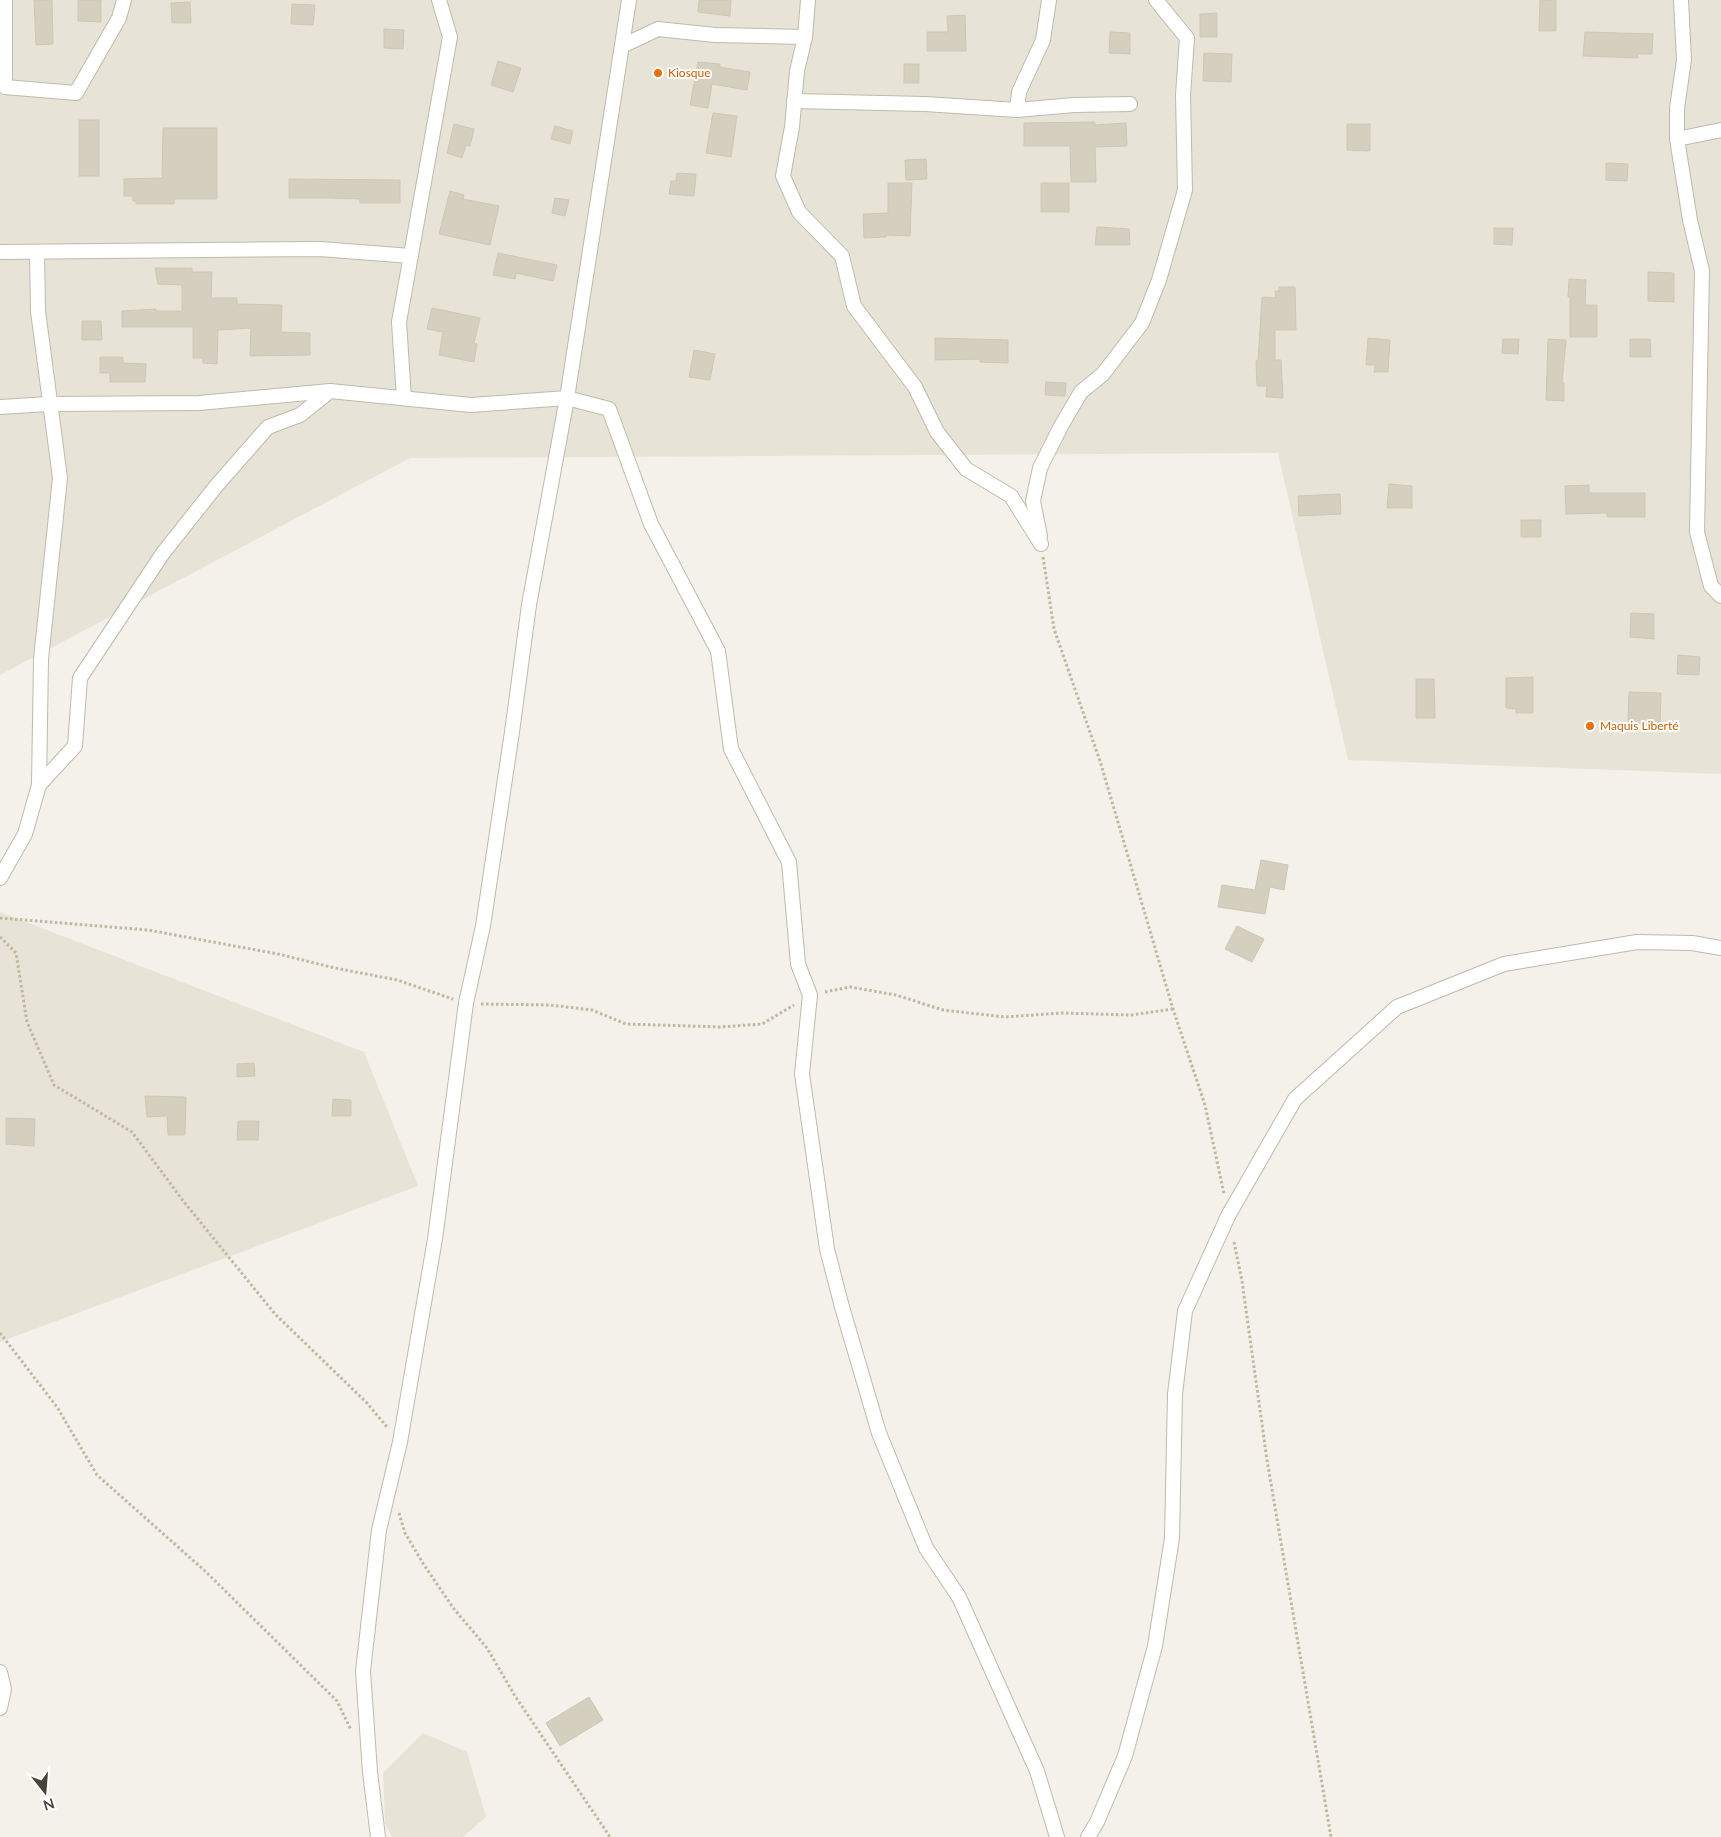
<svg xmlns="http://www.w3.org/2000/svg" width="1721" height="1837" font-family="Lato,sans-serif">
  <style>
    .residential { fill: #e7e4d7 }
    .building { fill: #d4cfbf; stroke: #cfc7b3 }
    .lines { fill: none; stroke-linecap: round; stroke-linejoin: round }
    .street-casing { stroke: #bebaac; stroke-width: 16 }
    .path { stroke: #bfb89e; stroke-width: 3; stroke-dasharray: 2.5 2.5; stroke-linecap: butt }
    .street { stroke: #fff; stroke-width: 14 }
    .food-dot { fill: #e8710a; stroke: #fff; stroke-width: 2 }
    .labels { text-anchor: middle; stroke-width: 4; stroke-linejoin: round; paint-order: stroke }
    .food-label { font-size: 12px; fill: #c56008; stroke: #fff; text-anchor: start }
  </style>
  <rect width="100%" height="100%" fill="#f3f1e9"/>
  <!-- residential -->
  <g class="residential">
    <path d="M0 0H1721V774L1348 760 1278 453 410 458 0 675Z"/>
    <path d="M0 912 364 1052 418 1186 0 1342Z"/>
    <path d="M423 1733 467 1752 486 1817 463 1837H392L385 1823 383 1773Z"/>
  </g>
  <!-- building -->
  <g class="building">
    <path d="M34 0H52L53 44 36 45Z"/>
    <path d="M78 0H101V22L78 21Z"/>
    <path d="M699 0H731L730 16 698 12Z"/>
    <path d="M1540 0H1556V31H1539Z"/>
    <path d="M190 2 191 23H172L171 3Z"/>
    <path d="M292 4 315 5 313 25 291 24Z"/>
    <path d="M1217 13V37H1200V14Z"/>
    <path d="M965 15 966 51H927V32H948L947 16Z"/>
    <path d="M384 29 404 30 403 49 384 48Z"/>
    <path d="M1110 32 1130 33V54L1109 53Z"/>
    <path d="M1585 32 1653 34 1652 54H1638V58L1583 56Z"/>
    <path d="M1204 53 1232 54 1231 82 1203 81Z"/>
    <path d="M498 61 521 68 513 92 491 85Z"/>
    <path d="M698 62 720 64V67L750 72 747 90 712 84 708 108 690 105Z"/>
    <rect x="904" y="64" width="15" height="19"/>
    <path d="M713 113 737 116 731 157 706 153Z"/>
    <rect x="79" y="120" width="20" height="56"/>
    <path d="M1095 122V125L1126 123 1127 146 1095 147 1096 182H1071L1070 146H1024V123Z"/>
    <path d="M454 124 474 129 470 146 466 145 462 158 447 153Z"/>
    <path d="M1347 124H1370V151L1347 150Z"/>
    <path d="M555 126 573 131 570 144 551 139Z"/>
    <path d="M163 128H217V199H174V204H136V201H133V196H124V179L162 178Z"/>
    <path d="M926 159 927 179 906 180 905 160Z"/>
    <path d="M1606 163 1628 164 1627 181 1606 180Z"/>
    <path d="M677 173 696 174 694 196 669 194 671 181H676Z"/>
    <path d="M289 179 400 180V203H360V199L331 198H289Z"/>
    <path d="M888 183H912L910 236 886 235V237L864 238 863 214 888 213Z"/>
    <rect x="1041" y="183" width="28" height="29"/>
    <path d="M450 191 464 195 463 199 499 206 490 245 439 234Z"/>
    <path d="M555 198 569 200 565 216 552 213Z"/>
    <path d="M1097 227 1129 229 1130 245H1095Z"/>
    <path d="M1494 228H1513L1512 245 1494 244Z"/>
    <path d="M498 253 557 265 553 281 516 273 515 279 493 275Z"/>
    <path d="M155 268H192V272H212L211 298H237V304L282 305 281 332 310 333V355L250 356 251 328 218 330 217 364 203 363V358H193V327H122V311L156 309V311H182V285L158 284Z"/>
    <path d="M1648 272 1674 273V302L1648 301Z"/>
    <path d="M1569 279 1586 280 1585 305H1597V337H1570V297H1568Z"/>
    <path d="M1279 287H1295L1296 330H1275V360H1281L1283 398 1266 397 1267 386H1257L1256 361H1258L1262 297 1276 298 1275 291H1279Z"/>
    <path d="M432 308 480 318 474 343 477 344 474 362 439 355 443 332 427 329Z"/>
    <path d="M82 321H101L102 340H82Z"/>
    <path d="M935 338 1008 340V363L980 362V359L935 360Z"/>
    <path d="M1368 338 1390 340 1388 372H1374L1375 365H1366Z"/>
    <path d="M1503 339H1519L1518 354 1502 353Z"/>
    <path d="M1548 339 1566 340 1562 383H1564V401L1546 400Z"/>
    <path d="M1630 339H1650L1651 357H1630Z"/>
    <path d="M694 350 715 354 710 380 689 377Z"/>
    <path d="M100 357H123V363L146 364 145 382H110V373H100Z"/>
    <path d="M1046 382 1066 383 1065 396 1045 395Z"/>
    <path d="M1389 484 1412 486V508H1387Z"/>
    <path d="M1589 485V493H1645V517H1607V513L1566 514 1565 486Z"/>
    <path d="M1340 494 1341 514 1299 516 1298 496Z"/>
    <rect x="1521" y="520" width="20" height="17"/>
    <path d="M1631 613 1654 614V639L1630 637Z"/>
    <path d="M1678 655 1700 657 1699 675 1677 674Z"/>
    <path d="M1533 677V713H1516V709L1506 708V678Z"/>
    <path d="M1416 679H1434L1435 718H1416Z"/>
    <path d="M1629 692 1661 693 1660 725 1628 724Z"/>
    <path d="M1261 860 1288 865 1284 890 1270 887 1265 914 1218 907 1222 885 1255 890Z"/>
    <path d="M1237 926 1264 939 1252 962 1225 949Z"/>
    <path d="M254 1063 255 1076 237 1077V1064Z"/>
    <path d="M145 1096 186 1097 185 1135H168L167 1116 147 1117Z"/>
    <path d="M333 1099 351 1100V1116H332Z"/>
    <path d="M6 1118 35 1119 34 1146 6 1144Z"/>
    <path d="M238 1121H259L258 1140H237Z"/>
    <path d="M589 1697 603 1720 560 1746 546 1723Z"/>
  </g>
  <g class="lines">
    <defs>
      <g id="street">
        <path d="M5 0V87L76 93 119 18 124 0"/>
        <path d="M1681 0 1684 60 1677 108V139L1690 220 1702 271 1697 532 1711 586 1721 596"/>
        <path d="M805 37 797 71 792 127 783 176 799 212 842 256 854 306 915 387 937 432 966 469 1011 496 1041 544"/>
        <path d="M622 46 658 29 715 35 805 37 808 0"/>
        <path d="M794 101 925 104 1017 110 1074 105 1130 104"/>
        <path d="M1017 110 1019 92 1043 40 1049 0"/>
        <path d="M1677 139 1721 130"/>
        <path d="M0 252 320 249 411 256"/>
        <path d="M404 398 399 322 450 37 439 0"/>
        <path d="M0 407 49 404 199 403 330 391 471 405 567 398 609 409 651 524 718 651 731 749 789 862 798 964 810 995 802 1074 827 1249 842 1307 879 1433 926 1548 959 1597 1037 1771 1057 1837"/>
        <path d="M1040 536 1033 501 1040 468 1061 426 1081 392 1103 374 1142 323 1159 280 1185 190 1183 95 1187 38 1156 0"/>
        <path d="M39 785 75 746 80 678 163 553 217 485 268 427 300 415 330 391"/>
        <path d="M0 878 25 834 39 785 41 659 60 478 38 311 37 252"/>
        <path d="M0 1672 4 1689 0 1708"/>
        <path d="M378 1837 370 1772 363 1671 379 1530 400 1442 435 1239 466 1003 483 926 512 732 529 605 567 398 629 0"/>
        <path d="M1088 1837 1097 1822 1125 1756 1155 1646 1172 1538 1175 1394 1185 1311 1228 1216 1295 1099 1397 1007 1504 964 1637 942 1692 943 1721 948"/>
      </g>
    </defs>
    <!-- street casing -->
    <use href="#street" class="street-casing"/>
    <!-- path -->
    <g class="path">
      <path d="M1043 557 1054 629 1100 761 1173 1009 1205 1105 1224 1194"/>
      <path d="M0 918 148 930 278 954 335 968 397 980 453 999"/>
      <path d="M0 937 16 953 27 1022 54 1085 132 1132 184 1202 275 1314 367 1403 387 1427"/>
      <path d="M825 992 850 987 896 995 943 1010 1005 1017 1062 1013 1131 1015 1173 1009"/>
      <path d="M481 1004 550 1005 592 1010 626 1024 720 1027 762 1024 794 1005"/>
      <path d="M1234 1242 1242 1281 1267 1460 1331 1837"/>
      <path d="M0 1333 57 1407 97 1475 205 1571 337 1701 351 1730"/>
      <path d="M399 1513 405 1533 424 1565 454 1609 487 1648 515 1696 610 1837"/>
    </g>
    <!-- street -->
    <use href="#street" class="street"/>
  </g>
  <!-- markers -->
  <g class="food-dot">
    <circle cx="658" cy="73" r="5"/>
    <circle cx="1590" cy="726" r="5"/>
  </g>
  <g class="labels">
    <!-- food labels -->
    <g class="food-label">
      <text x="668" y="77">Kiosque</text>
      <text x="1600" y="730">Maquis Liberté</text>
    </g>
  </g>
  <!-- north arrow -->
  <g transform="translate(45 1792) rotate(163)" stroke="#ffffff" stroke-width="4" paint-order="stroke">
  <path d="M0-4L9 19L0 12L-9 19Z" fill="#474338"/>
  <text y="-8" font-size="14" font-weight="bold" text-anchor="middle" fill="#474338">N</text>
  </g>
</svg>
